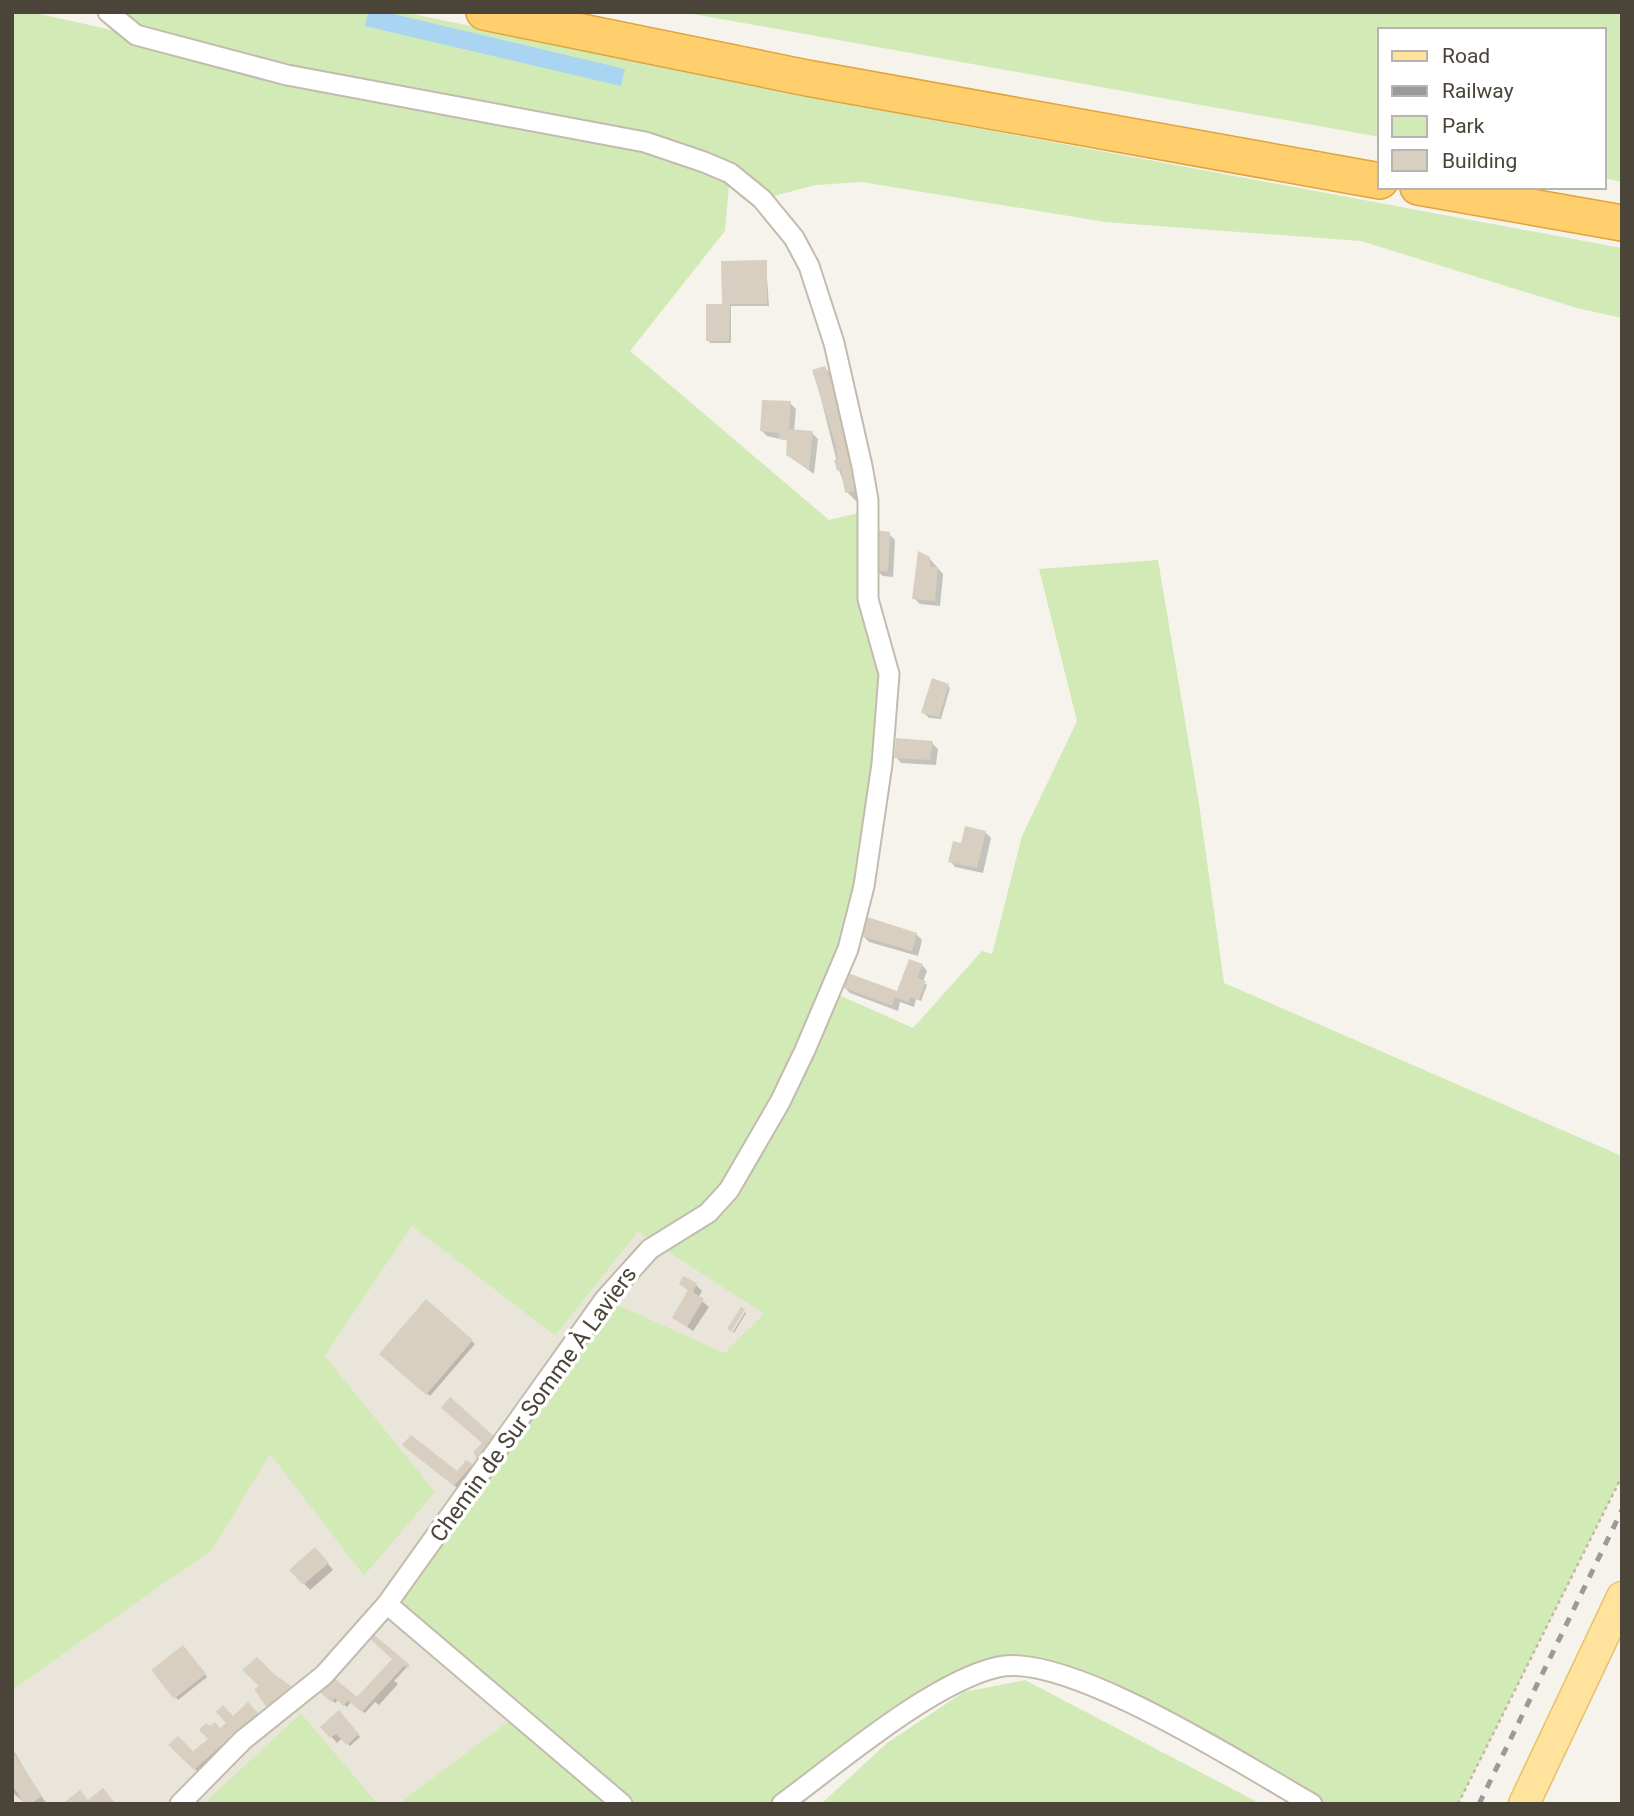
<svg xmlns="http://www.w3.org/2000/svg" width="1634" height="1816" font-family="Roboto,sans-serif">
  <style>
    .residential { fill: #eae5da }
    .green { fill: #d2eab5 }
    .water { fill: #a9d4f2 }
    .shadow { fill: #0003 }
    .building { fill: #d8cfc1 }
    .lines { fill: none; stroke-linecap: round; stroke-linejoin: round }
    .street-casing { stroke: #c2bbae; stroke-width: 23 }
    .primary-casing { stroke: #e6c16a; stroke-width: 33 }
    .highway-casing { stroke: #e0a43c; stroke-width: 38 }
    .path { stroke: #c4b79f; stroke-width: 2.5; stroke-dasharray: 3.5 3.5; stroke-linecap: butt }
    .street { stroke: #fff; stroke-width: 19 }
    .primary { stroke: #ffe39c; stroke-width: 30 }
    .highway { stroke: #ffcf6e; stroke-width: 35 }
    .rail { stroke: #9a9a9a; stroke-width: 5; stroke-dasharray: 9 9; stroke-linecap: butt }
    .labels { text-anchor: middle; stroke-width: 7; stroke-linejoin: round; paint-order: stroke }
    .street-label { font-size: 23px; fill: #4b4439; stroke: #fff }
  </style>
  <rect width="100%" height="100%" fill="#f6f3ec"/>
  <!-- residential -->
  <path class="residential" d="M412 1226 555 1336 638 1232 765 1314 724 1353 605 1300 516 1717 398 1804H378L301 1713 203 1804H12V1690L212 1550 270 1453 364 1576 434 1492 325 1356Z"/>
  <!-- green -->
  <g class="green">
    <path d="M12 12H31L134 35 108 12H403L821 99 1622 248V318L1577 308 1361 241 1105 222 862 182 816 185 762 199 730 174 725 231 630 351 829 520 867 511V540L886 656 864 886 830 991 913 1028 982 951 992 954 1022 836 1077 721 1039 569 1158 560 1199 804 1224 983 1622 1156V1476L1458 1804H1312L1145 1711 1023 1666 948 1686 782 1804H398L516 1716 387 1604 605 1299 724 1353 764 1314 638 1232 555 1336 412 1226 325 1356 435 1492 364 1576 270 1454 212 1550 12 1690Z"/>
    <path d="M682 12H1622V182L1604 178V30H1380V137Z"/>
    <path d="M1025 1680 1261 1804H821L887 1743 964 1692Z"/>
    <path d="M301 1713 378 1804H203Z"/>
  </g>
  <!-- water -->
  <path class="water" d="M368 12H385L625 69 621 86 365 26Z"/>
  <!-- shadow -->
  <g class="shadow">
    <path d="M766 262 769 306H731V343H710L708 340 724 306Z"/>
    <path d="M825 368 834 377 867 499 856 501 847 492 839 470 814 371Z"/>
    <path d="M790 403 796 409 794 431 812 433 818 439 814 474 788 455 789 441 767 436 761 430Z"/>
    <path d="M889 534 895 540 893 577 883 576 877 571Z"/>
    <path d="M929 558 943 574 940 606 920 604 914 598Z"/>
    <path d="M948 686 950 688 941 719 929 718 923 712Z"/>
    <path d="M932 743 938 749 936 765 901 763 896 757Z"/>
    <path d="M985 832 991 838 983 873 955 867 950 861 962 845Z"/>
    <path d="M916 934 922 940 918 956 869 942 863 936Z"/>
    <path d="M922 965 927 971 923 982 927 985 921 1001 916 999 914 1007 900 1002 898 1011 850 993 844 987 898 993Z"/>
    <path d="M681 1284 696 1285 702 1291 698 1298 709 1307 693 1331 674 1317 689 1291Z"/>
    <path d="M426 1302 475 1344 430 1396 381 1354Z"/>
    <path d="M745 1312 746 1313 734 1333 733 1332Z"/>
    <path d="M429 1465 457 1473 471 1466 477 1471 461 1491Z"/>
    <path d="M321 1555 333 1570 310 1590 291 1570Z"/>
    <path d="M372 1636 411 1669 408 1666 394 1681 398 1684 379 1705 375 1702 365 1713 351 1702 347 1707 338 1700 335 1703 323 1692 357 1700 395 1659Z"/>
    <path d="M185 1650 207 1677 178 1700 154 1670Z"/>
    <path d="M254 1710 263 1720 201 1775 171 1745 193 1754 233 1718Z"/>
    <path d="M345 1718 360 1737 350 1746 342 1738 337 1743 323 1727Z"/>
    <path d="M12 1748 37 1790 47 1804H26L12 1792Z"/>
  </g>
  <!-- building -->
  <g class="building">
    <path d="M767 260V304H730L729 341H706V304H722L721 261Z"/>
    <path d="M825 366 837 396 859 490 845 493 841 470 837 471 834 460 838 459 835 443 812 370Z"/>
    <path d="M762 400 791 401 789 429 813 431 809 470 786 455 787 440 779 439V433L760 431Z"/>
    <path d="M876 530 890 532 888 571H875Z"/>
    <path d="M918 551 930 557V566L938 567 935 601 912 599Z"/>
    <path d="M932 678 949 684 939 717 921 713Z"/>
    <path d="M896 738 933 741 930 760 894 758Z"/>
    <path d="M965 826 986 831 977 868 948 862 953 841 961 843Z"/>
    <path d="M861 915 917 933 912 951 861 936Z"/>
    <path d="M909 959 923 964 917 978 926 981 919 1000 910 997 908 1002 895 997 892 1006 842 987 848 973 897 991Z"/>
    <path d="M683 1276 697 1283 693 1292 704 1299 687 1327 672 1318 688 1290 679 1284Z"/>
    <path d="M426 1299 473 1340 426 1395 379 1354Z"/>
    <path d="M741 1307 745 1309 731 1332 727 1329Z"/>
    <path d="M450 1397 495 1437 477 1459 473 1452 482 1443 441 1408Z"/>
    <path d="M411 1435 457 1471 466 1460 473 1464 454 1486 402 1445Z"/>
    <path d="M315 1547 329 1563 303 1585 289 1570Z"/>
    <path d="M372 1633 410 1665 407 1668 404 1666 362 1712 348 1701 343 1706 335 1698 331 1702 320 1692 334 1678 357 1697 392 1659 368 1637Z"/>
    <path d="M183 1645 206 1674 174 1699 151 1670Z"/>
    <path d="M257 1657 274 1674 294 1688 267 1708 254 1689 259 1686 242 1670Z"/>
    <path d="M248 1702 258 1713 194 1770 168 1745 178 1736 193 1751 208 1739 199 1730 206 1723 210 1726 215 1722 220 1728 226 1723 216 1712 223 1705 233 1716Z"/>
    <path d="M339 1710 359 1734 347 1745 336 1734 330 1738 320 1727Z"/>
    <path d="M12 1750 42 1796 31 1804H24L15 1789 12 1790Z"/>
    <path d="M103 1788 116 1804H62L80 1790 88 1800Z"/>
  </g>
  <g class="lines">
    <defs>
      <g id="street">
        <path d="M108 12 136 35 287 75 645 142 704 162 730 173 762 199 794 238 809 266 834 343 862 466 868 500V599L889 674 882 764 864 886 848 949 805 1050 780 1102 729 1190 708 1213 650 1249 605 1299 387 1604 324 1675 243 1740 180 1804"/>
        <path d="M387 1604 622 1804"/>
        <path d="M782 1804C838 1763 932 1682 998 1667 1067 1651 1247 1767 1312 1804"/>
      </g>
      <path id="primary" d="M1524 1804 1622 1597"/>
      <g id="highway">
        <path d="M484 12 807 78 1380 181"/>
        <path d="M1418 187 1622 223"/>
      </g>
    </defs>
    <!-- street casing -->
    <use href="#street" class="street-casing"/>
    <!-- primary casing -->
    <use href="#primary" class="primary-casing"/>
    <!-- highway casing -->
    <use href="#highway" class="highway-casing"/>
    <!-- path -->
    <path class="path" d="M1458 1804 1622 1476"/>
    <!-- street -->
    <use href="#street" class="street"/>
    <!-- primary -->
    <use href="#primary" class="primary"/>
    <!-- highway -->
    <use href="#highway" class="highway"/>
    <!-- rail -->
    <path class="rail" d="M1479 1804 1622 1510"/>
  </g>
  <g class="labels">
    <!-- street labels -->
    <g class="street-label">
      <text transform="translate(533 1404) rotate(-54)" y="8">Chemin de Sur Somme À Laviers</text>
    </g>
  </g>
  <!-- border -->
  <rect width="1634" height="1816" fill="none" stroke="#4b4439" stroke-width="28"/>
  <!-- legend -->
  <rect x="1378" y="28" width="228" height="161" fill="#ffffff" stroke="#b7b4b0" stroke-width="2"/>
  <rect x="1392" y="51" width="35" height="10" fill="#ffe39c" stroke="#b7b4b0" stroke-width="2"/>
  <text x="1442" y="63" font-size="21" fill="#4b4439">Road</text>
  <rect x="1392" y="86" width="35" height="10" fill="#9a9a9a" stroke="#b7b4b0" stroke-width="2"/>
  <text x="1442" y="98" font-size="21" fill="#4b4439">Railway</text>
  <rect x="1392" y="116" width="35" height="21" fill="#d2eab5" stroke="#b7b4b0" stroke-width="2"/>
  <text x="1442" y="133" font-size="21" fill="#4b4439">Park</text>
  <rect x="1392" y="150" width="35" height="21" fill="#d8cfc1" stroke="#b7b4b0" stroke-width="2"/>
  <text x="1442" y="168" font-size="21" fill="#4b4439">Building</text>
</svg>
